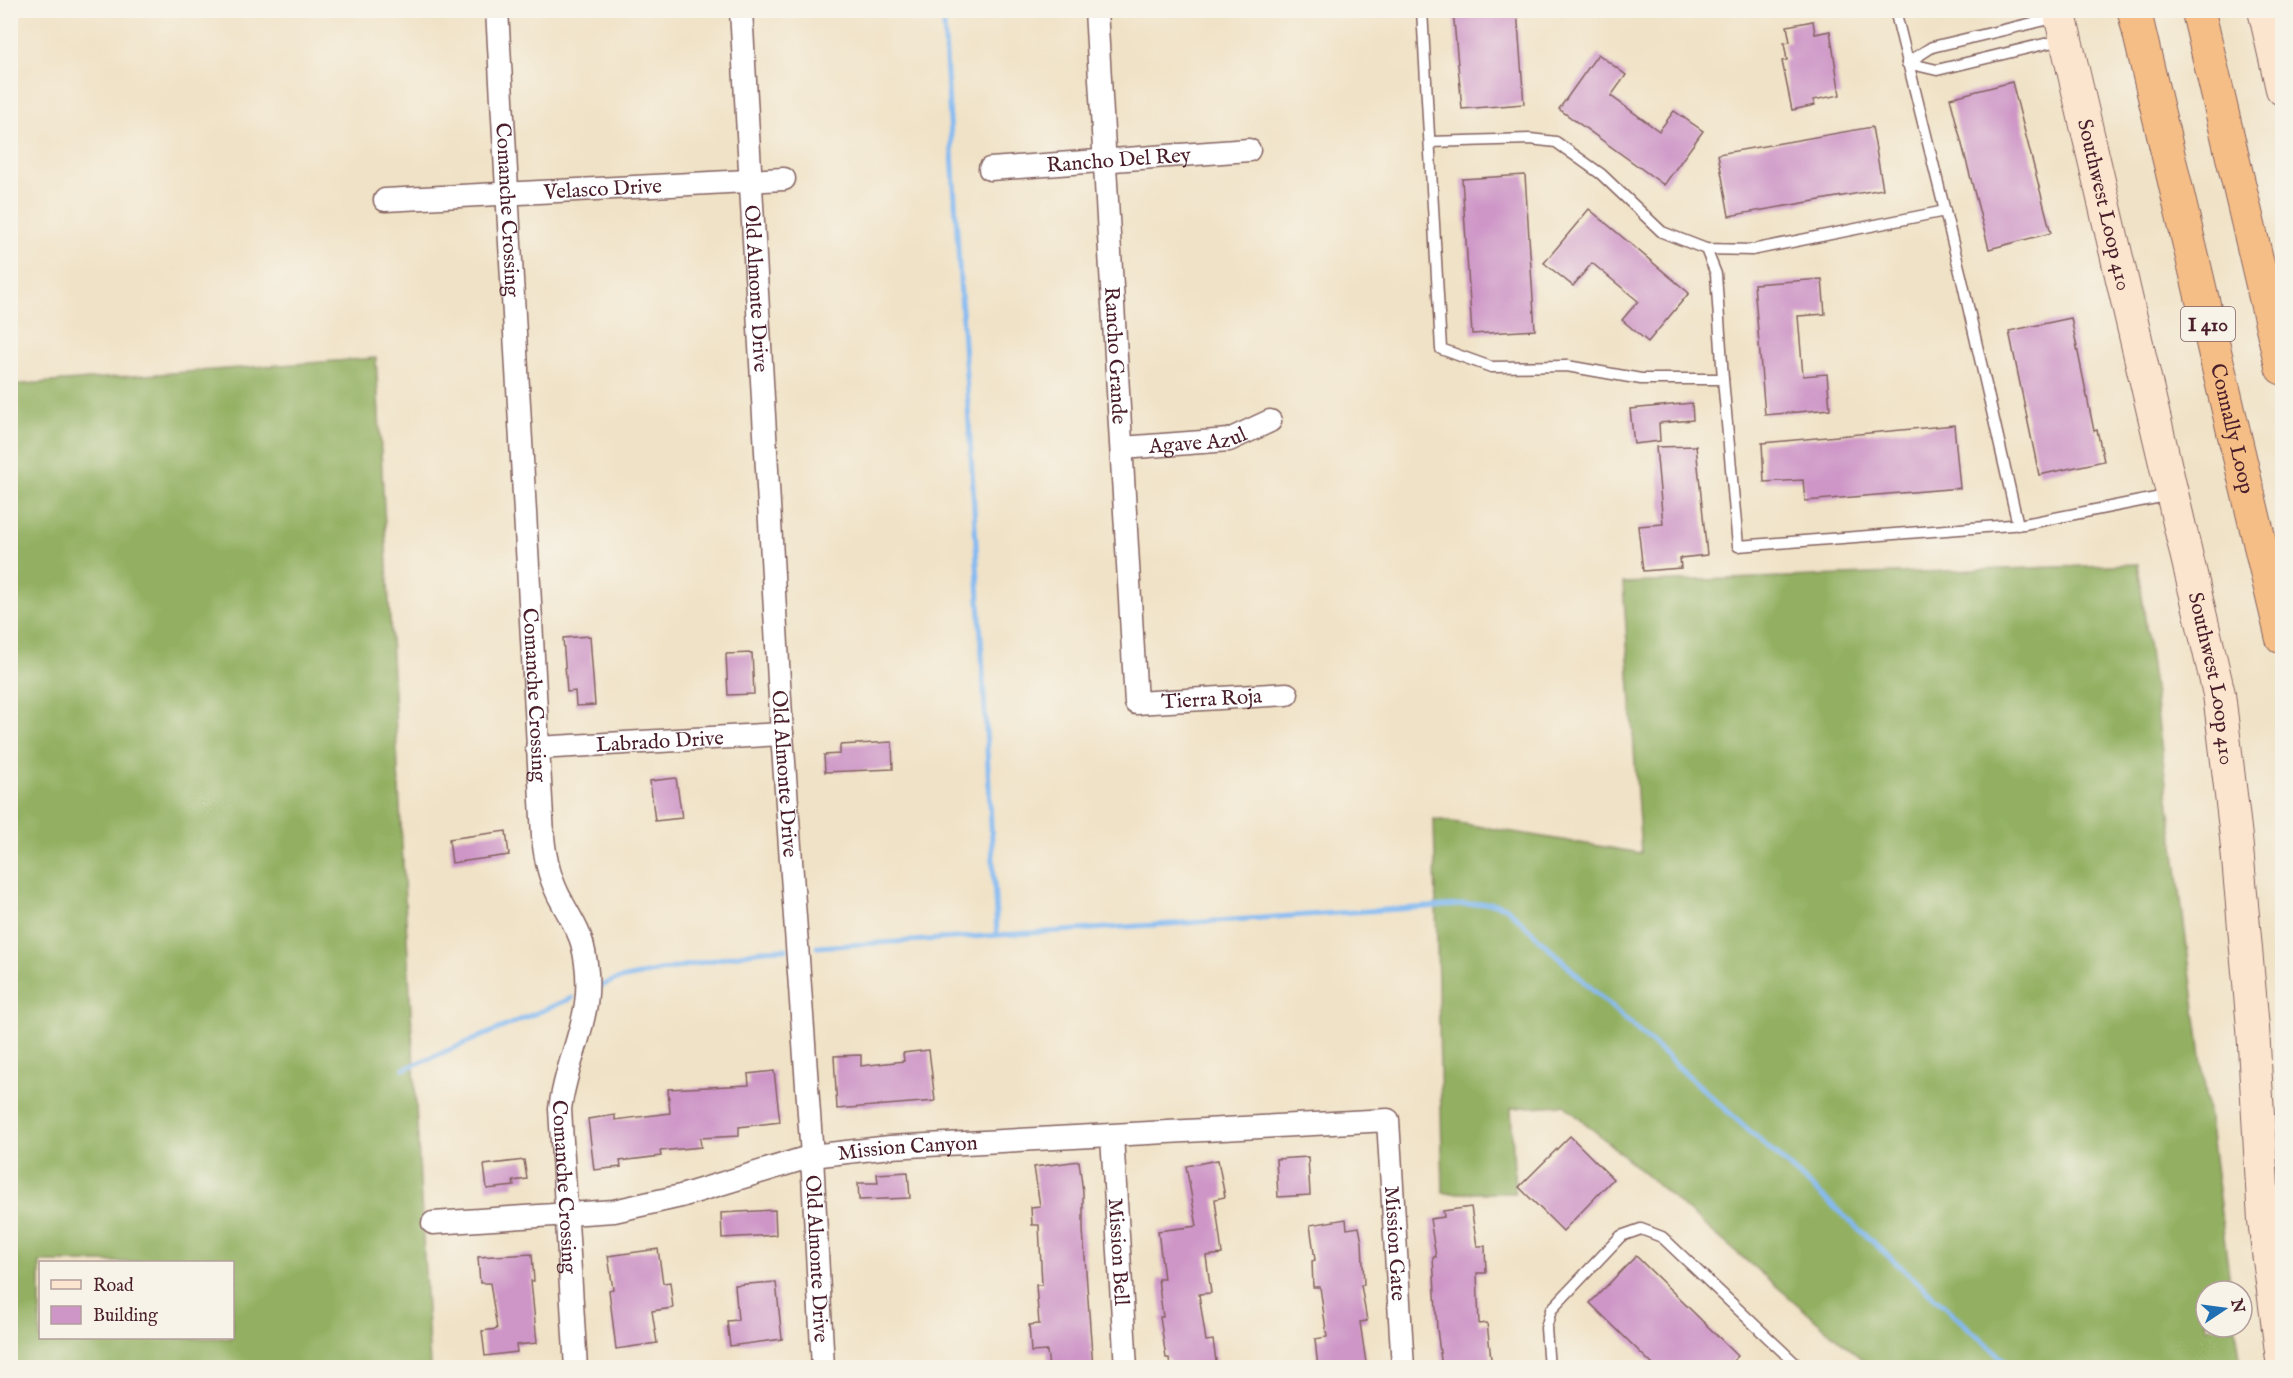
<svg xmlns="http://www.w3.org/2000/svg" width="2293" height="1378" font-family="'IM FELL English',serif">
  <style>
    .forest { fill: #93b062; stroke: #6e6846; stroke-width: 1.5; fill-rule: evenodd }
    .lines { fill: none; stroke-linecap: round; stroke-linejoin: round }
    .stream { stroke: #82b9f2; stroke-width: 5 }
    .building { fill: #ce96c7 }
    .service-casing { stroke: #846361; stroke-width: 13 }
    .minor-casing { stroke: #846361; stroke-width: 25 }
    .secondary-casing { stroke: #846361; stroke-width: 34 }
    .motorway-casing { stroke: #846361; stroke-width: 35 }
    .service { stroke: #fff; stroke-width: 10 }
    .minor { stroke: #fff; stroke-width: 22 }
    .secondary { stroke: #fbe5cf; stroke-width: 32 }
    .motorway { stroke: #f6be87; stroke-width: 33 }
    .labels { text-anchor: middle; stroke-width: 4.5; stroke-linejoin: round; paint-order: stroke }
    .shield { fill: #f7f3e8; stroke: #7e5f64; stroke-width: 1.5 }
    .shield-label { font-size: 20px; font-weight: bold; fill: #4a1f2b }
    .street-label { font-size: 21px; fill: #4a1f2b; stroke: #f7f3e8 }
  </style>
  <rect width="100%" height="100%" fill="#f7f3e8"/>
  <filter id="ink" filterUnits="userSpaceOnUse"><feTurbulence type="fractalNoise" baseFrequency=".0167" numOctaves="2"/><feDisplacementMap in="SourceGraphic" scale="12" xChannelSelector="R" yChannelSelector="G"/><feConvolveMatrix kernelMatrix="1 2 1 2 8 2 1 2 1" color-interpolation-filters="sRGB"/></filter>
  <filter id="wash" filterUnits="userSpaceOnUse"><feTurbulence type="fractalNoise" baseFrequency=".008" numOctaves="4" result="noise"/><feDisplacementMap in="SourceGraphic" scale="24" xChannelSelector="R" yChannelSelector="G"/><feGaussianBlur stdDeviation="1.35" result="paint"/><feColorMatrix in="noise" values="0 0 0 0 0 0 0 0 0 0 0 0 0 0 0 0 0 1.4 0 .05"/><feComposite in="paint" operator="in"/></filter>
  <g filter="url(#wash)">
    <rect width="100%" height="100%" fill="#f0e2c6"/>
    <!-- forest -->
    <g class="forest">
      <path d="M376 358 430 1367 11 1368V385ZM40 1262H232V1338H40Z"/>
      <path d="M2138 564 2231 1291H2206V1327H2236L2241 1367H1871L1564 1105 1511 1108 1515 1193H1443L1434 819 1641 853 1623 583Z"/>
    </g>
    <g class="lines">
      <!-- stream -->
      <g class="stream">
        <path d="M943 10 972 470 997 935"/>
        <path d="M817 947 1491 903 1506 907 1594 991 2013 1368"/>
        <path d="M601 986 615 980 764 950 787 949"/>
        <path d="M404 1069 572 998"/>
      </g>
    </g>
    <g id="blocks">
      <!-- building -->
      <g class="building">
        <path d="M1453 10H1517L1524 104 1462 109Z"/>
        <path d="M1813 21 1815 34 1830 31 1840 95 1813 100 1815 105 1792 110 1782 61 1787 60 1784 43 1790 42 1787 26Z"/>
        <path d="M1598 54 1626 75 1611 96 1659 131 1674 111 1703 131 1664 185 1559 109Z"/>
        <path d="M2012 82 2051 233 1989 249 1950 98Z"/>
        <path d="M1872 127 1883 189 1729 216 1718 154Z"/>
        <path d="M1525 175 1535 330 1472 334 1462 179Z"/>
        <path d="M1589 209 1689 293 1648 342 1622 320 1638 301 1592 263 1573 286 1544 263Z"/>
        <path d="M1822 279 1825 314 1798 316 1803 376 1827 374 1830 409 1765 415 1754 284Z"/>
        <path d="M2071 318 2094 431 2097 430 2104 461 2039 475 2009 331Z"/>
        <path d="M1692 403 1693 420 1659 423 1660 441 1634 444 1630 409Z"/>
        <path d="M1954 425 1960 488 1805 501 1803 480 1764 482 1762 443Z"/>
        <path d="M1696 446 1707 555 1680 558 1681 568 1643 571 1638 526 1663 524 1656 447Z"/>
        <path d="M590 636 595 705 576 706 575 691 567 692 563 638Z"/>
        <path d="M752 653 754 694 728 695 726 654Z"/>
        <path d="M892 742 893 769 825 772 824 755 840 754V745Z"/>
        <path d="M676 778 682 818 655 821 650 781Z"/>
        <path d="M506 831 509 855 452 863 449 839Z"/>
        <path d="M929 1050 935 1101 837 1109 834 1056 861 1055V1066L904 1061 903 1053Z"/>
        <path d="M774 1071 780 1122 739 1127V1136L700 1138 701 1147 660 1151 661 1156 620 1161 621 1167 594 1170 588 1119 615 1115V1120L670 1113 668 1089 749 1085 748 1074Z"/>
        <path d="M1570 1136 1613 1179 1563 1231 1519 1187Z"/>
        <path d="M1308 1157 1310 1195 1278 1197 1276 1159Z"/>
        <path d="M524 1160 527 1179 513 1181 514 1186 487 1189 484 1165Z"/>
        <path d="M1218 1160 1225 1197 1215 1199 1222 1254 1206 1256 1211 1293 1199 1294 1206 1341 1213 1340 1217 1368H1170L1169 1358H1166L1160 1317H1163L1158 1279H1164L1158 1231 1197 1226 1186 1166Z"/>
        <path d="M1079 1161 1083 1192V1230L1093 1368H1049L1047 1351 1031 1352 1029 1325 1039 1324 1036 1285H1042L1039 1225H1032L1031 1207 1040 1206 1034 1167Z"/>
        <path d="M908 1172 910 1198 859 1200 858 1183H878L877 1174Z"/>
        <path d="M1471 1207 1477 1246H1485L1486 1273H1477L1479 1324 1487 1323 1492 1368H1442L1437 1329 1433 1257H1436L1430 1219 1444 1217 1443 1211Z"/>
        <path d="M775 1210 776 1235 722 1238 721 1213Z"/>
        <path d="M1346 1219 1347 1229 1359 1227 1362 1242 1364 1285H1361L1367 1321 1360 1322 1366 1363 1318 1368 1315 1339 1327 1337 1320 1287H1313L1312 1261 1315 1260 1310 1225Z"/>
        <path d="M658 1249 663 1283 670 1282 673 1308 652 1311 657 1343 616 1349 609 1290 613 1289 608 1256Z"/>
        <path d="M532 1254 534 1281H531L537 1343 516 1345 517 1352 485 1356 482 1331 497 1329 490 1283H480L478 1257Z"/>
        <path d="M1636 1256 1738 1356 1726 1368H1656L1590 1303Z"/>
        <path d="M776 1282 782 1339 730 1346 727 1321 738 1320 735 1285Z"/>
      </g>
    </g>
  </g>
  <g filter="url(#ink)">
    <use href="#blocks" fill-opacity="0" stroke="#846361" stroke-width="1.5"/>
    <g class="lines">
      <defs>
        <g id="service">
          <path d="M1422 10 1441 349 1491 367 1567 366 1641 379H1723L1738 546 2024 524 2171 495"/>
          <path d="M1895 10 1962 280 2018 525"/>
          <path d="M1907 63 1937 70 2065 39"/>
          <path d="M1907 63 1932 47 2058 17"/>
          <path d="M1430 142 1530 139 1556 142 1601 174 1662 232 1706 249 1752 250 1945 211"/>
          <path d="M1706 249 1716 274 1723 379"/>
          <path d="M1549 1368 1546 1328 1551 1310 1621 1236 1641 1229 1662 1237 1800 1368"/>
        </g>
        <g id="minor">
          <path id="s1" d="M497 10 543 836C545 860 550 881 562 902 569 916 578 928 582 943 600 1012 568 1047 560 1109L576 1368"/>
          <path id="s2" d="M741 10 782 734 812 1156 823 1368"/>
          <path id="s3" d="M1096 10 1136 703 1287 694"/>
          <path id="s4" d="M990 169 1249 150"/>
          <path id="s5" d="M385 200 784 179"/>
          <path id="s6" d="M1122 448 1229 440 1270 421"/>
          <path id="s7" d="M537 748 782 734"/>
          <path id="s8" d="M1112 1136 1126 1368"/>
          <path id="s9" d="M433 1223 614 1211 681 1196 812 1156 890 1147 1388 1120 1403 1368"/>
        </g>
        <g id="secondary">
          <path id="s10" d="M2059 10 2219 694 2236 837 2253 1028 2264 1221 2282 1359"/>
          <path d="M2264 10 2282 89"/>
        </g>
        <g id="motorway">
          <path id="s11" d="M2134 10 2282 637"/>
          <path d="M2198 10 2282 368"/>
        </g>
      </defs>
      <!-- service casing -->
      <use href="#service" class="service-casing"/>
      <!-- minor casing -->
      <use href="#minor" class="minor-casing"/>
      <!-- secondary casing -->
      <use href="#secondary" class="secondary-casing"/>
      <!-- motorway casing -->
      <use href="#motorway" class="motorway-casing"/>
      <!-- service -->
      <use href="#service" class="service"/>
      <!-- minor -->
      <use href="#minor" class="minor"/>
      <!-- secondary -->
      <use href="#secondary" class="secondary"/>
      <!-- motorway -->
      <use href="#motorway" class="motorway"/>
    </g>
  </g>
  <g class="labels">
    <!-- shield labels -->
    <rect class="shield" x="2181" y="307" width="54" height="34" rx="4.5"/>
    <g class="shield-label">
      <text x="2208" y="331">I 410</text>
    </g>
    <!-- street labels -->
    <g class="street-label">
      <text dy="7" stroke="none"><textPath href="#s4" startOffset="129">Rancho Del Rey</textPath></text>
      <text dy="7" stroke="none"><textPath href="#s5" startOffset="218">Velasco Drive</textPath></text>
      <text dy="7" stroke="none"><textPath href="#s10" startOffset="200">Southwest Loop 410</textPath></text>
      <text dy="7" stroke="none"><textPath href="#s1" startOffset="200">Comanche Crossing</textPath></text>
      <text dy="7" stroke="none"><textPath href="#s2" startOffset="279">Old Almonte Drive</textPath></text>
      <text dy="7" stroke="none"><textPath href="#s3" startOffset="346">Rancho Grande</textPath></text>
      <text dy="7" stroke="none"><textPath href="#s11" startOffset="430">Connally Loop</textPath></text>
      <text dy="7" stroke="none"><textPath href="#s6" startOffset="76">Agave Azul</textPath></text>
      <text dy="7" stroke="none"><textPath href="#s10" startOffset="686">Southwest Loop 410</textPath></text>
      <text dy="7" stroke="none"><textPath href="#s1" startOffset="686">Comanche Crossing</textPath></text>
      <text dy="7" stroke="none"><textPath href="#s3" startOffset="770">Tierra Roja</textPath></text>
      <text dy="7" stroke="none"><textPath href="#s7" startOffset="123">Labrado Drive</textPath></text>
      <text dy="7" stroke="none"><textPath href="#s2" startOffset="765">Old Almonte Drive</textPath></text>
      <text dy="7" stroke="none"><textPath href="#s9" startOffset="483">Mission Canyon</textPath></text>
      <text dy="7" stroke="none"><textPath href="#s1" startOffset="1190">Comanche Crossing</textPath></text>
      <text dy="7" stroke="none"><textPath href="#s9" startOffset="1088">Mission Gate</textPath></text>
      <text dy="7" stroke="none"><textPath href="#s8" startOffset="116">Mission Bell</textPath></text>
      <text dy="7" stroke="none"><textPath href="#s2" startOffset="1251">Old Almonte Drive</textPath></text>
    </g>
  </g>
  <!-- margin -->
  <rect width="2293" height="1378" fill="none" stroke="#f7f3e8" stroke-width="36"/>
  <!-- legend -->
  <rect x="39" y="1261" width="195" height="78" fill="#f7f3e8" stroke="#b29e9c" stroke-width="1.5"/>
  <rect x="51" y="1280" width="30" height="9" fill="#fbe5cf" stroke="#b29e9c" stroke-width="1.5"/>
  <text x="93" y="1291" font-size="18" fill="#4a1f2b">Road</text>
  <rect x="51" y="1306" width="30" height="18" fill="#ce96c7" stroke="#b29e9c" stroke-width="1.5"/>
  <text x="93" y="1321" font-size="18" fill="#4a1f2b">Building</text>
  <!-- north arrow -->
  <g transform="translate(2224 1309) rotate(77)"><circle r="28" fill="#f7f3e8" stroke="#b29e9c" stroke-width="1.5"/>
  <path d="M0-4.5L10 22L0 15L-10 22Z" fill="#1f6fb2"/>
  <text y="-9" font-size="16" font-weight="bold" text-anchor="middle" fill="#4a1f2b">N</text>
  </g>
</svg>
